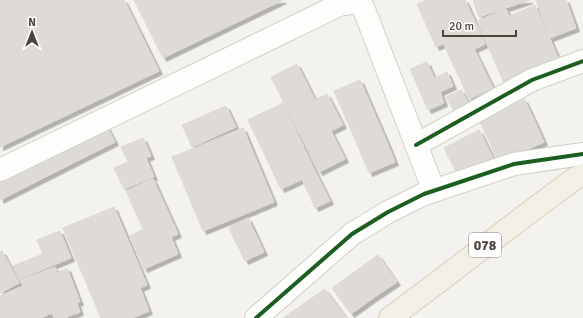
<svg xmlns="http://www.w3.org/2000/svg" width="583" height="318" font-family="Signika,sans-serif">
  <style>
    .building { fill: #dedbd6; stroke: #dcd9d4; filter: url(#shadow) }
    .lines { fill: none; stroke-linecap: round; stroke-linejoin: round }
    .minor-casing { stroke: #d2d0cb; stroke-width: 24 }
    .major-casing { stroke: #d6cebb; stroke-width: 24 }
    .minor { stroke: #fdfdfc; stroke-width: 22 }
    .major { stroke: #f2efe6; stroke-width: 22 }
    .cycleway-casing { stroke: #fff; stroke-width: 6 }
    .cycleway { stroke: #1b5e20; stroke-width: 4 }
    .labels { text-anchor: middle; stroke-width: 3; stroke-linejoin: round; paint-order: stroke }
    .shield { fill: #fff; stroke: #817c74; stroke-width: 1 }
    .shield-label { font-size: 14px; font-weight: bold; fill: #4b4439 }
  </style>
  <defs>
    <filter id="shadow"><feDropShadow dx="3.5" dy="3.5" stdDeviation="0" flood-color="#0004"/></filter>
  </defs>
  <rect width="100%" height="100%" fill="#f4f2ee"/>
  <!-- building -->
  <g class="building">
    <path d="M0 0H124L159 71 0 147Z"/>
    <path d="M134 0H283L163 58Z"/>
    <path d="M427 0H465L478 28 436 47 417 4Z"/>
    <path d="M473 0H530L479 17Z"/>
    <path d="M536 0H566L576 28 550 38Z"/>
    <path d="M535 5 553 46 527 57 510 16Z"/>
    <path d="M506 9 519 38 490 51 477 21Z"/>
    <path d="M478 28 485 44 451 60 444 44Z"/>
    <path d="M519 38 527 57 553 46 560 62 505 85 490 51Z"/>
    <path d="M474 49 493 88 469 99 451 60Z"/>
    <path d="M427 62 434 78 447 72 453 86 440 92 444 103 428 110 410 69Z"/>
    <path d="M297 64 309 88 283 101 271 77Z"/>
    <path d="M360 80 386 140 360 151 334 91Z"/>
    <path d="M309 88 315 100 327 94 343 125 331 131 345 159 319 172 283 101Z"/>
    <path d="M461 90 471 108 457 116 446 97Z"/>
    <path d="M524 99 535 122 490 143 479 120Z"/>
    <path d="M283 103 316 173 281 189 248 120Z"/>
    <path d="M226 106 236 127 192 147 182 125Z"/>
    <path d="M104 121 115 142 81 159 71 138Z"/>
    <path d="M535 122 544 142 499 163 490 143Z"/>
    <path d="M243 128 274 202 250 212 219 138Z"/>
    <path d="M479 130 485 142 450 160 444 148Z"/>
    <path d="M71 138 81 159 0 200V174Z"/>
    <path d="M143 138 151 156 146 158 154 177 124 189 114 168 128 162 121 147Z"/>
    <path d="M219 138 250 212 203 231 172 157Z"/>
    <path d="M386 140 395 162 369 173 360 151Z"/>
    <path d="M485 142 493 158 458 175 450 160Z"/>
    <path d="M316 173 330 201 315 208 302 179Z"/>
    <path d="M153 179 178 234 171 237 178 254 144 269 130 236 143 229 126 191Z"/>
    <path d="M114 207 147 285 123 295 90 217Z"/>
    <path d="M90 217 123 295 96 306 63 228Z"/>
    <path d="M248 218 264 252 245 261 229 228Z"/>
    <path d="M60 231 71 258 19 279 13 266 43 254 37 240Z"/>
    <path d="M2 251 19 283 0 293V252Z"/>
    <path d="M378 255 397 282 376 296 357 270Z"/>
    <path d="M55 267 57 273 67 268 72 281 0 309V296L23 286 21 280Z"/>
    <path d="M357 270 376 296 351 314 332 288Z"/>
    <path d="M72 281 80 302 77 303 80 312 64 318H54L52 313 40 318H0V309Z"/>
    <path d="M140 288 149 311 132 318H101L96 306Z"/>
    <path d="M325 289 346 318H283Z"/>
  </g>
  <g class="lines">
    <defs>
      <g id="minor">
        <path d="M416 145 532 80 583 61"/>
        <path d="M0 170 339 5 358 2 363 7 434 191"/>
        <path d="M256 318 352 234 388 212 424 194 514 164 583 154"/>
      </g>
      <path id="major" d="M390 318C453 272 513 223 576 178L583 175"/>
    </defs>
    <!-- minor casing -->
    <use href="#minor" class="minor-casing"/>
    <!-- major casing -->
    <use href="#major" class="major-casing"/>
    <!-- minor -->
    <use href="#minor" class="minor"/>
    <!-- major -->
    <use href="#major" class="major"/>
    <defs>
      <g id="cycleway">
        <path d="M416 145 532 80 583 61"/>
        <path d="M256 318 352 234 388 212 424 194 514 164 583 154"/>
      </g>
    </defs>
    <!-- cycleway casing -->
    <use href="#cycleway" class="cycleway-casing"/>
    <!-- cycleway -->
    <use href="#cycleway" class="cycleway"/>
  </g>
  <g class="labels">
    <!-- shield labels -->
    <rect class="shield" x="469" y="233" width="32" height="24" rx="3"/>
    <g class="shield-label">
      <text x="485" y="250">078</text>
    </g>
  </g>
  <!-- north arrow -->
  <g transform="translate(32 32)" stroke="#ffffff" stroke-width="3" paint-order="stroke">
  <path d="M0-3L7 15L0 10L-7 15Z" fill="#4b4439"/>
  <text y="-6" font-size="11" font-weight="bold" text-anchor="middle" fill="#4b4439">N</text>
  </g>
  <!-- scale -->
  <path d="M443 30v6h73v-6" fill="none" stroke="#4b4439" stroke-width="2"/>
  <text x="449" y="30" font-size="12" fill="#4b4439" stroke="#ffffff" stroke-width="3" paint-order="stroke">20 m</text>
</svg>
